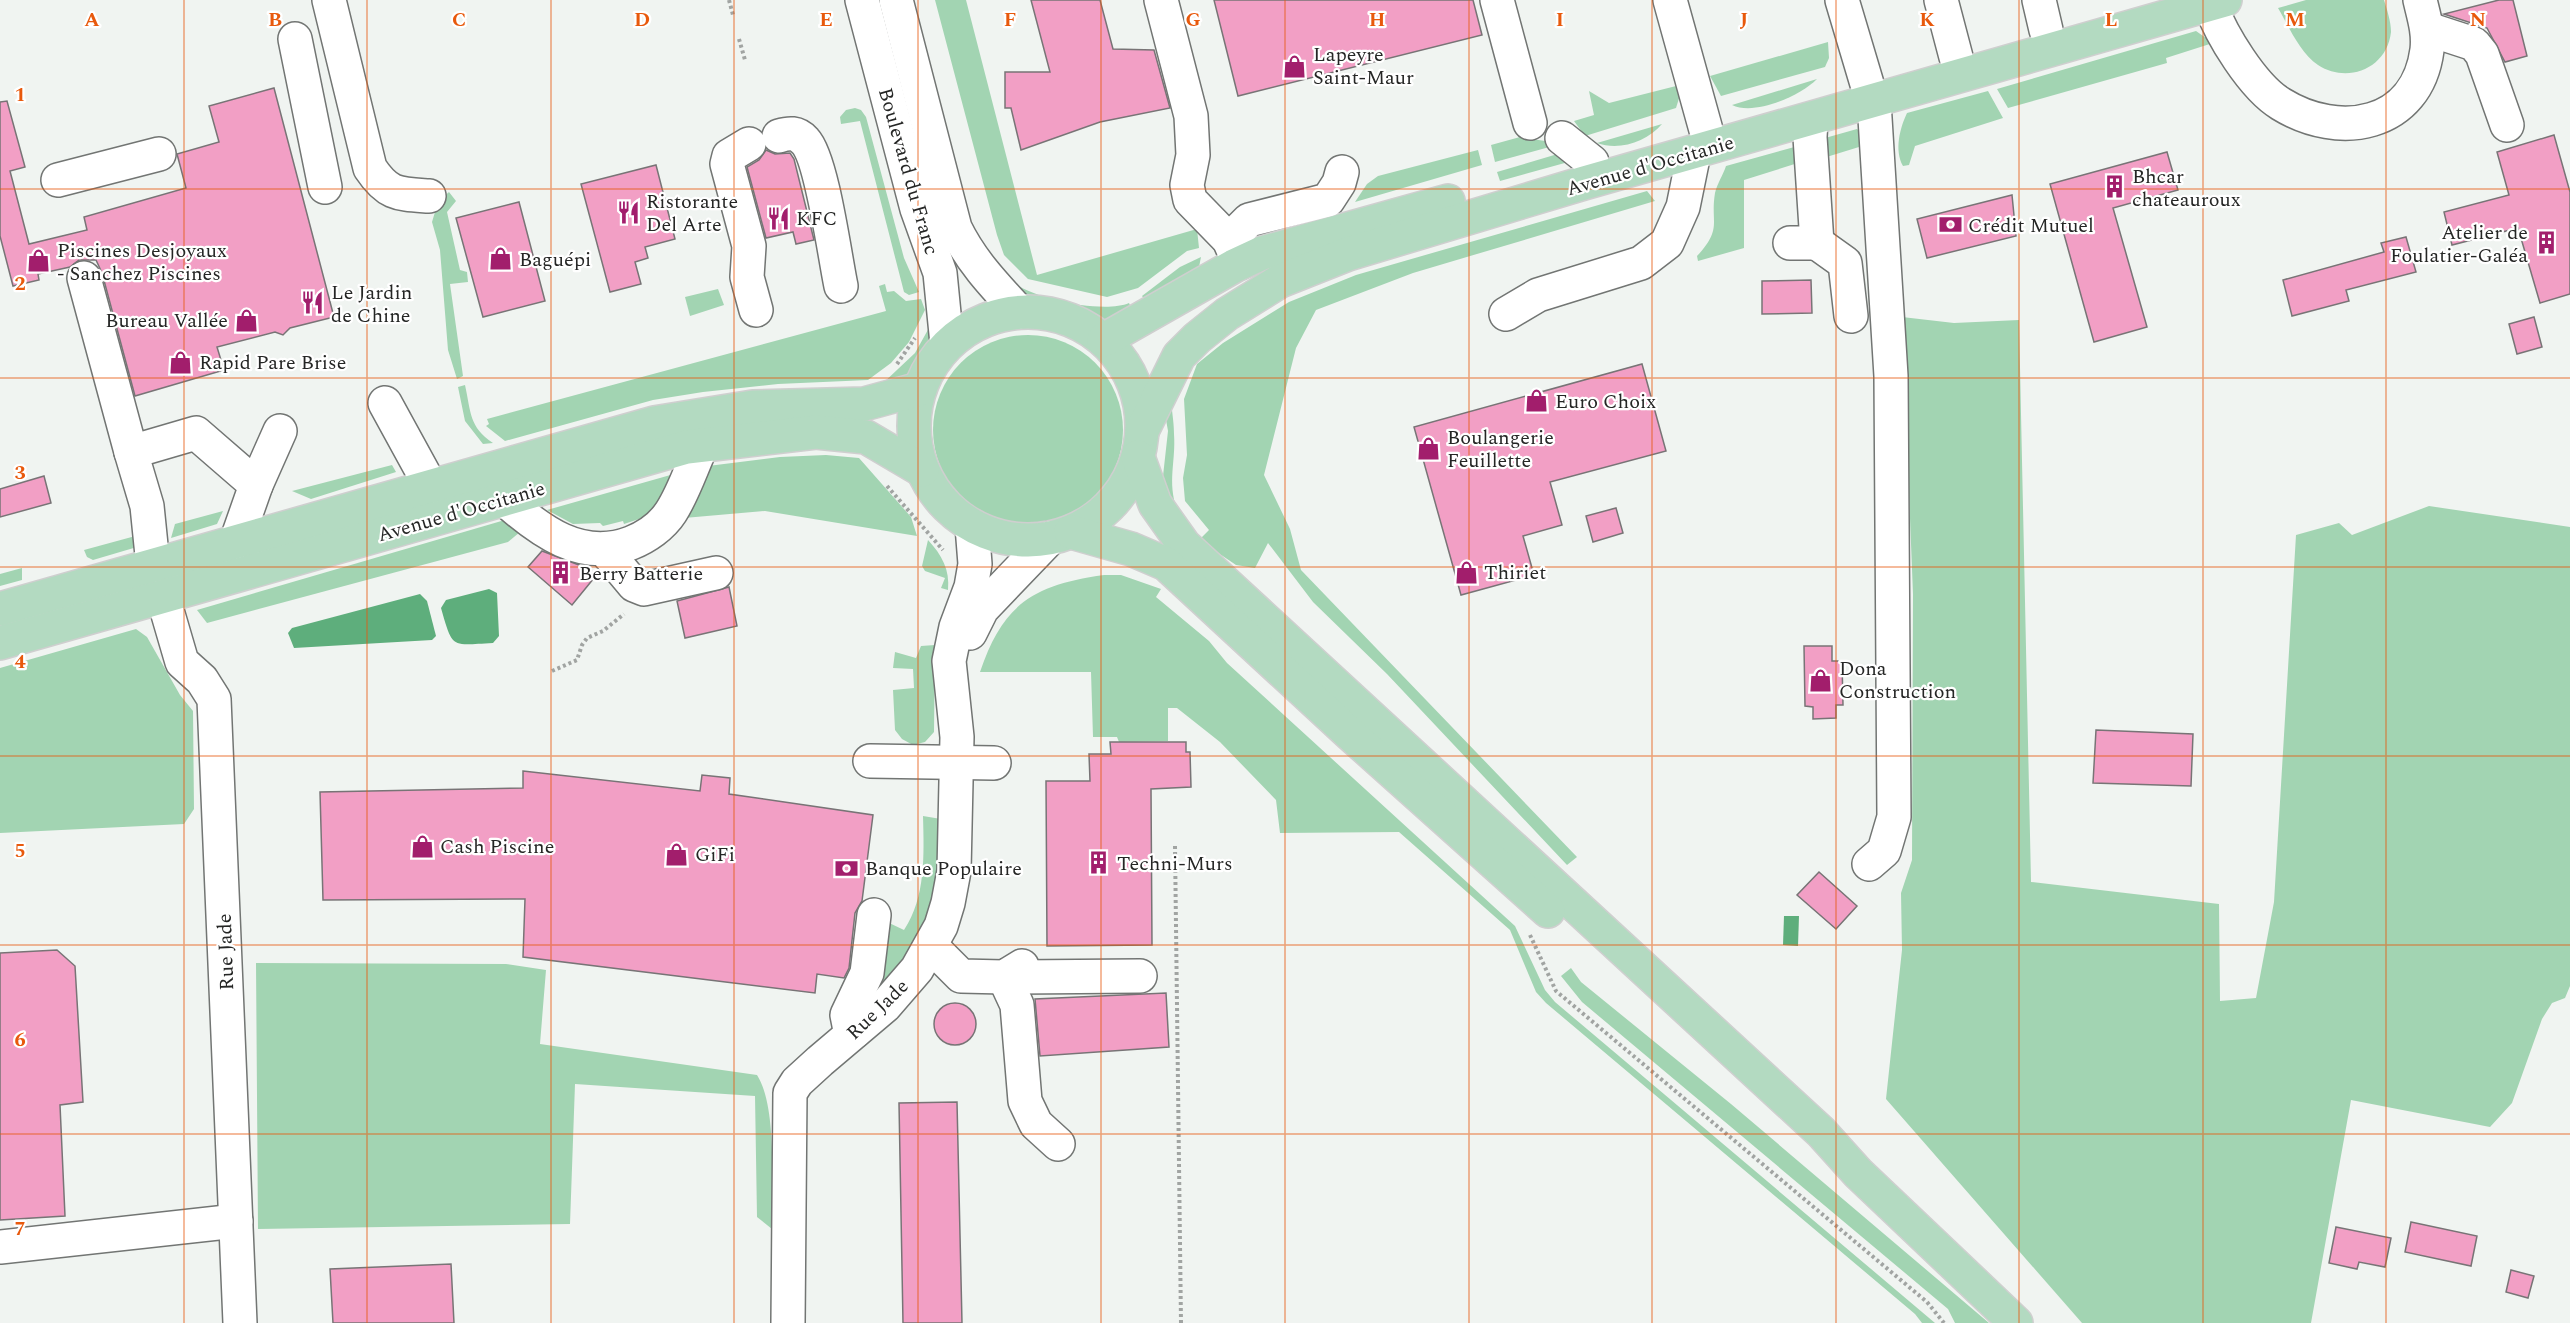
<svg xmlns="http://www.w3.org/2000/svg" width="2570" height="1323" font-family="Spectral,serif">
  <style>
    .green { fill: #a2d4b2 }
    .water { fill: #5eae7c }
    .building { fill: #f29fc5; stroke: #787476; stroke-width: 1.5 }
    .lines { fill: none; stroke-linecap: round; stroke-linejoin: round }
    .minor-casing { stroke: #727573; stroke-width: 36 }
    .major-casing { stroke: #cfcfcf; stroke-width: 36 }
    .path { stroke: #a1a4a2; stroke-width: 4; stroke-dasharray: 3 3; stroke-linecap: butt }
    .minor { stroke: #fff; stroke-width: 33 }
    .major { stroke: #b3dac1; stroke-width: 33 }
    .grid { fill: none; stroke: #e8590c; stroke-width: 1.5; stroke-opacity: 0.55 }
    .labels { text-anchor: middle; stroke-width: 4.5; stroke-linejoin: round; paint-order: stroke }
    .poi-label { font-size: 20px; fill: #252625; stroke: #fff; text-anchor: start }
    .street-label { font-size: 20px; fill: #252625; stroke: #fff }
    .grid-label { font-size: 20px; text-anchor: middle; font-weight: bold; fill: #e8590c; stroke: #fff; stroke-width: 4.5; stroke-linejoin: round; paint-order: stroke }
  </style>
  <rect width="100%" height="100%" fill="#f0f4f1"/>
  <!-- green -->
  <g class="green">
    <path d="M935 0H966L1037 275 1197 229 1199 248 1187 251 1138 288 1107 297 1028 279 1004 255 997 235Z"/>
    <path d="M2306 0H2384C2387 10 2391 21 2391 32 2387 69 2347 84 2318 65 2300 53 2289 27 2278 8Z"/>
    <path d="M2196 31 2213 43 2166 58 2167 63 2008 108 1997 89Z"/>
    <path d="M1828 42 1829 58 1825 67 1721 96 1710 76Z"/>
    <path d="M1817 79C1800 96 1755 116 1732 105Z"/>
    <path d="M1680 85 1681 92 1676 108 1585 136 1574 121 1594 115 1589 91 1609 103Z"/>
    <path d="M1988 91 2003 118 1915 146 1909 165 1903 166C1894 150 1900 128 1907 113Z"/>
    <path d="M855 108 861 110 866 117 904 258 919 292 909 295 904 292 860 121 841 124 840 117 846 110Z"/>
    <path d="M1662 124C1647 142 1619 151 1597 143Z"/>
    <path d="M1857 129 1872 143 1820 159 1818 140Z"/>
    <path d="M1520 137 1545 141 1553 146 1495 162 1491 145Z"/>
    <path d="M1798 146 1801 162 1744 180V248L1698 261 1697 256C1723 228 1710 223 1715 193 1717 184 1723 175 1726 166Z"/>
    <path d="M1478 150 1482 165 1355 202 1367 184 1378 176Z"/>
    <path d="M1561 153 1572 161 1500 181 1497 172Z"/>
    <path d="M1647 191 1655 201 1413 273 1316 310 1296 348 1264 475 1290 529 1301 570 1577 857 1567 865 1387 674 1313 602 1268 543 1255 568 1236 565 1199 540 1209 530 1185 501 1183 478 1187 455 1184 399 1197 364 1223 343 1289 302 1356 275Z"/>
    <path d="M449 192 456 201 447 212 460 270 467 272 468 282 450 284 463 376 457 379 448 350 440 250 432 222 438 202Z"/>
    <path d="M1201 257 1199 267 1149 305 1142 296 1180 267Z"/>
    <path d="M1013 282C1033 299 1104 314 1129 303L1133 312 1124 317 1106 320 1045 306 1028 299Z"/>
    <path d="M885 284 887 292 894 291 906 301 921 299 925 310 909 342 891 363 868 380 778 384 703 392 653 400 505 441 486 426 489 424 487 419 886 311 879 286Z"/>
    <path d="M718 289 724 305 690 316 685 297Z"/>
    <path d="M1902 317 1954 323 2019 320 2031 882 2219 904 2220 1001 2256 998 2274 902 2296 535 2339 523 2352 535 2429 506 2570 527V986L2565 998 2552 1003 2542 1019 2512 1103 2490 1127 2351 1100 2311 1323H2082L1886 1099 1902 950 1901 893 1912 860 1913 594Z"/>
    <path d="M934 319 936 339 911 371 896 384 881 385 915 353Z"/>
    <circle cx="1028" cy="430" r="95"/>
    <path d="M465 385C471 412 469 427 493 443L483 444 465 421 458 387Z"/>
    <path d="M1171 395C1171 408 1174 420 1174 434 1176 462 1167 481 1177 510L1165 499 1163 476 1168 431 1165 414Z"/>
    <path d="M826 455 859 458 911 517 917 536 765 511 684 518 708 466 780 457Z"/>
    <path d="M392 465 396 472 311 499 292 491Z"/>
    <path d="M674 474 651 515 624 524 623 521 603 526 600 523 573 524 547 510Z"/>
    <path d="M223 511 217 524 171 538 175 524Z"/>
    <path d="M515 517 526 527 508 542 207 623 197 610Z"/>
    <path d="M139 535 137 547 93 560 87 557 84 550Z"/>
    <path d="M928 540C942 555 950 570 948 590L941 588 945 578 925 571 922 566Z"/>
    <path d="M22 568V580L0 586V574Z"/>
    <path d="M1104 575H1121L1161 589 1156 597 1209 641 1227 663 1515 926 1545 990 1555 1002 1935 1323H1922L1915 1314 1546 1003 1536 992 1510 930 1399 832 1280 833 1276 800 1220 742 1177 708H1168V741L1119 742 1117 737H1093L1091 672H980C1003 604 1033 585 1104 575Z"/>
    <path d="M136 629 147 637 180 695 193 711 194 809 184 824 0 833V668Z"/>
    <path d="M935 645 934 732 925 742 913 745 902 739 895 730 893 690 914 688 913 669 893 668 895 652 916 658 921 646Z"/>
    <path d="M923 816 941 819 937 893 912 950 877 995 885 921 904 930C926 897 924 855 923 816Z"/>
    <path d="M256 963 506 964 546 970 540 1044 757 1075C778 1108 771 1189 772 1229L757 1217 755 1096 575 1084 570 1224 258 1229Z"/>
    <path d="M1571 968 1581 982 1731 1104 1989 1323H1955L1948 1309 1582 1002 1561 976Z"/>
  </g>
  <!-- water -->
  <g class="water">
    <path d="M489 589 497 593 499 636 493 643C451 645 453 650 441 608L446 600Z"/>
    <path d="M420 594 427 601 436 636 432 640 294 648 288 633 292 628Z"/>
    <path d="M1784 916H1799L1798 946 1783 945Z"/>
  </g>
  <!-- building -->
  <g class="building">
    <path d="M1031 0H1100L1113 49 1154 50 1170 108 1100 122 1021 150 1011 108H1005V72H1050Z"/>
    <path d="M1214 0H1473L1482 35 1238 96Z"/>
    <path d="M2499 0H2513L2527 56 2505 62 2487 28 2444 14Z"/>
    <path d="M274 88 334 317 290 328 283 335 275 332 217 347 224 370 135 396 102 273 96 260H79L70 267 38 274 39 280 13 286 0 236V102L7 101 25 167 10 171 29 244 87 230 84 217 186 188 177 154 219 142 209 106Z"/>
    <path d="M2554 135 2570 192V294L2540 303 2518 228 2452 245 2444 212 2509 195 2497 152Z"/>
    <path d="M766 150 775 154 790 153 794 159 814 240 796 244 793 232 766 238 747 167 759 160Z"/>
    <path d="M2167 152 2178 190 2113 208 2147 327 2094 342 2050 184Z"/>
    <path d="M656 165 675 239 645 247 648 258 635 262 641 284 610 292 581 184Z"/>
    <path d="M2012 195 2016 236 1927 258 1917 219Z"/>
    <path d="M519 202 545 301 483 317 456 218Z"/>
    <path d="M2406 237 2416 272 2346 290 2349 301 2292 316 2283 280 2384 252 2381 243Z"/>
    <path d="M1811 280 1812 313 1762 314V281Z"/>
    <path d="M2534 317 2542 347 2517 354 2509 324Z"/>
    <path d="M1642 364 1666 451 1550 482 1562 525 1523 536 1534 575 1461 595 1414 427Z"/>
    <path d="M44 476 51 503 0 517V489Z"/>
    <path d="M1616 508 1623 533 1593 542 1586 516Z"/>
    <path d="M542 551 579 565 594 578 572 605 528 567Z"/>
    <path d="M729 587 737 626 685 638 677 601Z"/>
    <path d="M1804 646H1832V661H1842L1843 705H1836V718L1813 719V707L1805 706Z"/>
    <path d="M2096 730 2193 734 2191 786 2093 783Z"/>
    <path d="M1110 742H1186V752H1190L1191 787 1151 789 1152 945 1047 946 1046 781H1090L1089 754H1111Z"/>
    <path d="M523 771 700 791 702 775 730 778 729 794 873 815 862 901 855 913 849 968 844 978 817 974 815 993 523 957 525 899 323 900 320 792 523 788Z"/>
    <path d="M1819 872 1857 906 1836 929 1797 895Z"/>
    <path d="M57 950 75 966 83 1102 60 1105 65 1216 0 1220V953Z"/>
    <path d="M1166 993 1169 1047 1040 1056 1035 999Z"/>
    <circle cx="955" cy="1024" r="21"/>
    <path d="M957 1102 962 1323H903L899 1103Z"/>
    <path d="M2411 1222 2477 1236 2471 1266 2405 1252Z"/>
    <path d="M2336 1227 2391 1238 2385 1267 2359 1262 2357 1269 2329 1263Z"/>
    <path d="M451 1264 454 1323H333L330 1269Z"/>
    <path d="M2511 1270 2534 1276 2528 1298 2506 1292Z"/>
  </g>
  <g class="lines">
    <defs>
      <g id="minor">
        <path d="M329 0 370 168C388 195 398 194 429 196"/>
        <path d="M862 0 917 209 940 273 947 344"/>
        <path d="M896 0 955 228C971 261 994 285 1019 312"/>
        <path d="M1161 0 1191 116 1193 155 1187 185 1190 200 1229 240 1239 263"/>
        <path d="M1497 0 1530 123"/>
        <path d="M1670 0 1706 130"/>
        <path d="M1842 0 1867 84"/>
        <path d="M1941 0 1956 57"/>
        <path d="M2039 0 2046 30"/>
        <path d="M2210 4C2221 35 2253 87 2281 104 2339 140 2417 127 2427 50 2429 32 2424 17 2420 0"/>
        <path d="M2428 29 2474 44 2482 54 2507 125"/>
        <path d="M295 39 325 187"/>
        <path d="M779 136C789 133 797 132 805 141 822 159 835 258 841 286"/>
        <path d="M1562 138 1592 162"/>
        <path d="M749 144 729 156 727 164 749 246 747 277 756 310"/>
        <path d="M58 180 159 154"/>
        <path d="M1229 240 1249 220 1328 200 1339 183 1342 172"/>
        <path d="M1790 243H1817L1810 137 1811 120"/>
        <path d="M1817 243 1845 263 1851 316"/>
        <path d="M84 278 131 452"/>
        <path d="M1506 314 1538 295 1641 263 1667 243 1683 207 1694 153"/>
        <path d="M385 403 431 487"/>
        <path d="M256 485 280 431"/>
        <path d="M504 499C540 531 581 562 631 543 646 537 662 526 671 512 684 492 692 466 702 445"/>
        <path d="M604 549 634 585 644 589 716 573"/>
        <path d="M153 565 147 506 131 452 196 433 256 485 236 542"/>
        <path d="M163 597 182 662 202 680 214 699 240 1323"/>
        <path d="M970 633 982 609 1050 538"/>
        <path d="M870 761 994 763"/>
        <path d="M1869 864 1884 851 1894 817 1891 376 1874 102"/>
        <path d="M931 946 961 976 1004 977 1022 966"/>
        <path d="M1004 977 1017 1005 1025 1101 1036 1124 1058 1144"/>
        <path d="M1004 977 1140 976"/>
        <path d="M855 1031 849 1025 847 1015 867 973 874 915"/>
        <path d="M0 1247 236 1221"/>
        <path d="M788 1323 790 1093 797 1082 820 1061 885 1006 917 969 941 926 948 903 954 871 957 737 949 661 956 627 971 587 975 564 972 526"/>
      </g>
      <g id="major">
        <circle cx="1028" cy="426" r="114"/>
        <path d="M1104 340 1234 266 1262 253 1448 201"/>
        <path d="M1142 431 1179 356 1197 338 1227 314 1280 281 1348 254 1584 183 2225 0"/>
        <path d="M1138 457 1155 504 1184 545 1821 1132 1858 1173 2016 1323"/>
        <path d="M1071 532 1131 549 1166 564 1349 733 1548 911"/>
        <path d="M0 609 654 423 753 407 864 404 919 389"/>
        <path d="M0 643 687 447 816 432 866 437 922 470"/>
      </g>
    </defs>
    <!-- minor casing -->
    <use href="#minor" class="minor-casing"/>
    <!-- major casing -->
    <use href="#major" class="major-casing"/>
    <!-- path -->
    <g class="path">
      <path d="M729 0 733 15"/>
      <path d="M739 39 745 60"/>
      <path d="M897 364 915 338"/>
      <path d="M887 486 943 550"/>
      <path d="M552 671 577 660 582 645 587 638 603 631 624 614"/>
      <path d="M1175 846 1181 1323"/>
      <path d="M1530 935 1556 991 1927 1302 1944 1323"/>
    </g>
    <!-- minor -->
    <use href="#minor" class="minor"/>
    <!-- major -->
    <use href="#major" class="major"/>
  </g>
  <!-- grid -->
  <path class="grid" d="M184 0V1323M367 0V1323M551 0V1323M734 0V1323M918 0V1323M1101 0V1323M1285 0V1323M1469 0V1323M1652 0V1323M1836 0V1323M2019 0V1323M2203 0V1323M2386 0V1323M0 189H2570M0 378H2570M0 567H2570M0 756H2570M0 945H2570M0 1134H2570"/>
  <!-- icons -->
  <defs>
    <symbol id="shop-bare" viewBox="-9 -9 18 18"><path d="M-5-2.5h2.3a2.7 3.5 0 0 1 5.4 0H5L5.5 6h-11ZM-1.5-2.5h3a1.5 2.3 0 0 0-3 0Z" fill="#a21e6c" stroke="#fff" stroke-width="2.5" paint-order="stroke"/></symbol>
    <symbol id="building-bare" viewBox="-9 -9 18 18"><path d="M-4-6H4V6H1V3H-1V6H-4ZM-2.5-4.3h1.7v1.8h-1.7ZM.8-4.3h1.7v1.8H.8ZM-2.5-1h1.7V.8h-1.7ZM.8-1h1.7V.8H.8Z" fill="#a21e6c" stroke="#fff" stroke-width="2.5" paint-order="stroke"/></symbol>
    <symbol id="restaurant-bare" viewBox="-9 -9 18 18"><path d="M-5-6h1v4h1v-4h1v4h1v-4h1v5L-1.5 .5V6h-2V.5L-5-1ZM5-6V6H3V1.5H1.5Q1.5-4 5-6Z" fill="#a21e6c" stroke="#fff" stroke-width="2.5" paint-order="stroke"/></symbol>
    <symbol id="bank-bare" viewBox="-9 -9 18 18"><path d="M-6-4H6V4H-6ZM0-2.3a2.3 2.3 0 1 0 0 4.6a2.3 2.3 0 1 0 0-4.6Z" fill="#a21e6c" stroke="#fff" stroke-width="2.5" paint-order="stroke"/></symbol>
  </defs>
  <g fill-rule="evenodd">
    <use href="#shop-bare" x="1278" y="50" width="33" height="33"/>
    <use href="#building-bare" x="2098" y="170" width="33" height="33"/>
    <use href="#restaurant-bare" x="612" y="196" width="33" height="33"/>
    <use href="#restaurant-bare" x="762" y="202" width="33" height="33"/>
    <use href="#bank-bare" x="1934" y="208" width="33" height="33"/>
    <use href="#building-bare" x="2530" y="226" width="33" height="33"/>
    <use href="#shop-bare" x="484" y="242" width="33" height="33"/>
    <use href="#shop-bare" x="22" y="244" width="33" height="33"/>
    <use href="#restaurant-bare" x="296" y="286" width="33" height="33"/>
    <use href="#shop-bare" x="230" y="304" width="33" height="33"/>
    <use href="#shop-bare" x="164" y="346" width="33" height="33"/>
    <use href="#shop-bare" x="1520" y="384" width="33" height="33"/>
    <use href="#shop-bare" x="1412" y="432" width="33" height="33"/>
    <use href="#shop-bare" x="1450" y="556" width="33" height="33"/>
    <use href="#building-bare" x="544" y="556" width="33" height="33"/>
    <use href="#shop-bare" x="1804" y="664" width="33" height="33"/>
    <use href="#shop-bare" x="406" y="830" width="33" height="33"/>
    <use href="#shop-bare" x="660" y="838" width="33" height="33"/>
    <use href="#building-bare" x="1082" y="846" width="33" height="33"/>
    <use href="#bank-bare" x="830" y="852" width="33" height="33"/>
  </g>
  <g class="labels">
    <!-- poi labels -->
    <g class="poi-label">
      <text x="1313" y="61">Lapeyre<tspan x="1313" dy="23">Saint-Maur</tspan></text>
      <text x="2132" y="183">Bhcar<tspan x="2132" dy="23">chateauroux</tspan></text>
      <text x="646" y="208">Ristorante<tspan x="646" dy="23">Del Arte</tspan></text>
      <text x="796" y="225">KFC</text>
      <text x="1968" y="232">Crédit Mutuel</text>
      <text x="2528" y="239" text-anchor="end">Atelier de<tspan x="2528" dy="23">Foulatier-Galéa</tspan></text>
      <text x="57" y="257">Piscines Desjoyaux<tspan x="57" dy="23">- Sanchez Piscines</tspan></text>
      <text x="519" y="266">Baguépi</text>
      <text x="331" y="299">Le Jardin<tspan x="331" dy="23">de Chine</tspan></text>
      <text x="228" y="327" text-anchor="end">Bureau Vallée</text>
      <text x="199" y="369">Rapid Pare Brise</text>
      <text x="1555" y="408">Euro Choix</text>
      <text x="1447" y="444">Boulangerie<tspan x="1447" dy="23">Feuillette</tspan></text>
      <text x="1484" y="579">Thiriet</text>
      <text x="579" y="580">Berry Batterie</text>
      <text x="1839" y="675">Dona<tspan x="1839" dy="23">Construction</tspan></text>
      <text x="440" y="853">Cash Piscine</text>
      <text x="695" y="861">GiFi</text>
      <text x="1117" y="870">Techni-Murs</text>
      <text x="865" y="875">Banque Populaire</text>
    </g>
    <!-- street labels -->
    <g class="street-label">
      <text transform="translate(1650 165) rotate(-16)" y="7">Avenue d'Occitanie</text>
      <text transform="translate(909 171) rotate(74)" y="7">Boulevard du Franc</text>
      <text transform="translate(461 511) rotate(-16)" y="7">Avenue d'Occitanie</text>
      <text transform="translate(225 952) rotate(-92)" y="7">Rue Jade</text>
      <text transform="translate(877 1009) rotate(-44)" y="7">Rue Jade</text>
    </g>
  </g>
  <g class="grid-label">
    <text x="92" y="26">A</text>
    <text x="275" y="26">B</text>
    <text x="459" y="26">C</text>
    <text x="642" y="26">D</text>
    <text x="826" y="26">E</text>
    <text x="1010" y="26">F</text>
    <text x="1193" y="26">G</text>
    <text x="1377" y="26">H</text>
    <text x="1560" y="26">I</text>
    <text x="1744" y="26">J</text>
    <text x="1927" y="26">K</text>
    <text x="2111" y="26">L</text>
    <text x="2295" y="26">M</text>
    <text x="2478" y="26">N</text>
    <text x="20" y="101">1</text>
    <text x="20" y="290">2</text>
    <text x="20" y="479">3</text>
    <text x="20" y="668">4</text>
    <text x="20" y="857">5</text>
    <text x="20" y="1046">6</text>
    <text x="20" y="1235">7</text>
  </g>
</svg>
